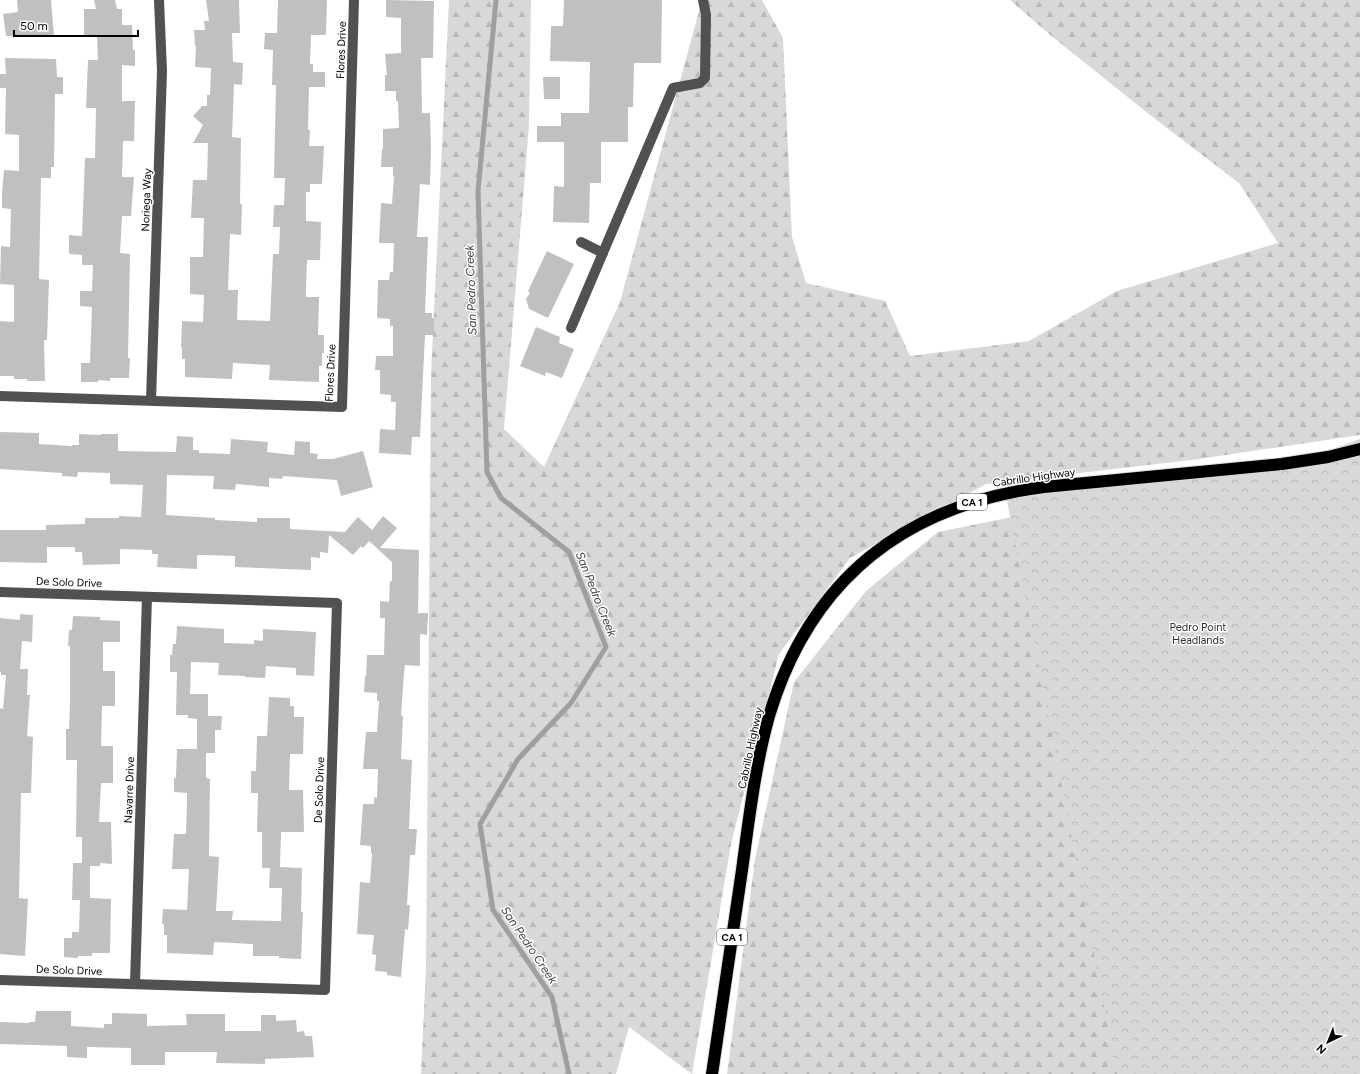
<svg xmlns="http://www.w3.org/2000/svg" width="1360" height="1074" font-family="Figtree,sans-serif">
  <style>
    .forest { fill: url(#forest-firs) }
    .park { fill: url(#park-crowns) }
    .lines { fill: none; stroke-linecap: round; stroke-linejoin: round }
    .stream { stroke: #9f9f9f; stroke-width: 5 }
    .building { fill: #c0c0c0 }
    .highway-casing { stroke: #dbdbdb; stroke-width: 14 }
    .minor { stroke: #515151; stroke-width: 10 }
    .highway { stroke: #000; stroke-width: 12 }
    .labels { text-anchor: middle; stroke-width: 3; stroke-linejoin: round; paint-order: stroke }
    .shield { fill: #fff; stroke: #4c4c4c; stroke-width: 1 }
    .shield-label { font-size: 10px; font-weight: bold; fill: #000 }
    .street-label { font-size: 11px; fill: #000; stroke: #fff }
    .park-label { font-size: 11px; fill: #2f2f2f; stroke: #fff }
    .water-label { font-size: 12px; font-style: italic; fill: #404040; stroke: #fff }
  </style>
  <defs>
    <pattern id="forest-firs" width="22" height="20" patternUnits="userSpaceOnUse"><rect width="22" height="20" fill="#d8d8d8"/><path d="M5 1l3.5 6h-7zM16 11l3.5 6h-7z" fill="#b8b8b8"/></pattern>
    <pattern id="park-crowns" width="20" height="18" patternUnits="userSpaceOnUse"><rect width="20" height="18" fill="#d8d8d8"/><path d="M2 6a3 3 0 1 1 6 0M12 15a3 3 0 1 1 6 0" fill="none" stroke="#b8b8b8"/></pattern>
  </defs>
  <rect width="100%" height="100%" fill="#fff"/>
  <!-- forest -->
  <g class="forest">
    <path d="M449 0H531L529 125 504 429 544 467 620 302 702 0H762L783 38 792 237 806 283 885 301 910 356 1029 341 1117 291 1278 243 1239 183 1150 115 1049 34 1010 0H1360V435L1199 459 986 484 850 558 779 654 731 844 692 1074 629 1027 616 1074H421L426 968 431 374Z"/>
    <path d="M1100 499 1360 1074H727L755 859 794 682 866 591 938 532Z"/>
  </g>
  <!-- park -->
  <path class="park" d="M1360 439V1074H1117L1005 490 1313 456Z"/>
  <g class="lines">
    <!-- stream -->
    <path class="stream" d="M496 0 478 191 487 472 501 498 569 552 606 647 571 703 518 759 480 824 493 910 552 997 569 1074"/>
  </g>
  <!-- building -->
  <g class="building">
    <path d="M17 0H51L54 36H6L3 14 18 12Z"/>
    <path d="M94 0H115L117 9H122V25H132L133 50H135V66L122 65V101H135L134 141H123L122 177H134L131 216H122L120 253 130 254 128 358H130L129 378H110V381L98 380V382H81V363H90L92 307 80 306V291H92L93 265H82V255L69 254V235L82 236 85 158H95L96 108H86L88 60H98L97 35H84V9H96Z"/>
    <path d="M206 0H239L240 33H232L233 62 243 63 242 85 234 84 232 137 241 138 240 204H242L241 235 230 234 228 290H238L237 320 270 321 273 254H279L280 227H273L274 205H284L285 178H274L276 85H272L273 50 264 49 265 33H277L278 0H327L326 35H311L310 64H313V72H325V87H309L308 130H310L309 146H324L322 184H310V192H306V221L321 222 320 260H307L306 289V297H319L318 335H324V353H322V366H319V382L269 380 270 365 233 363 232 379 185 377V359H182V347H181L182 321 203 322 204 295 190 294V257H203L204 218H191L193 180H207L208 143H193L203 125 193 116 202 106H207V95H210L211 68 195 67 196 46H195L194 30H205L204 21H209Z"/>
    <path d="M386 0 434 1 433 58H421L422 113H430L431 151 430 185 420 184 417 237H428L425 313H432V318H434V335H425L420 437H412L411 455 379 453 380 429 395 430 396 402H391V395L380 394V370H375L376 356H393V326H390V319L377 318 378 280H389L390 272H393L394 243H379L381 203 392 204 394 176H393V167H381L382 149H383V129L399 128 398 101H396V91H385V75H387L385 54 401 53V18L386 17Z"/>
    <path d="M564 0H662L661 63H634L633 107H628V142H601V183H590L589 223 553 222 554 186 564 187V142H537V126H561V113H589L590 62 550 61 551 26H563Z"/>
    <path d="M5 58 56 59 57 77H63V94H55L54 167H51V178H41L39 279 49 280 47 340H44L45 381H27V379H14V376H0V321L14 322V285L0 284 1 246 10 247 11 209 2 208V192L4 170 19 171V135L5 134 6 88H0V74H6Z"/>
    <path d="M543 77H560V99H544Z"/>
    <path d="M547 251 574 264 548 318 529 309 526 299 530 293 528 291Z"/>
    <path d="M536 327 560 337 559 343 574 349 562 378 546 372 545 376 520 366Z"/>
    <path d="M0 432 39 433V444L72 446V445H79V434L101 435V434H118V451L176 452 177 436 193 437V450H199V453L230 454 231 439 268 442 267 452 294 455 295 441 310 442V453L318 454 317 459H333L363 451 373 487 341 496 337 480 283 476 282 479 269 478V487L236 484 235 490 213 489 214 476 167 475 166 515 215 518V520L257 522V518H290V529L345 532 358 517 372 530 383 516 397 528 380 548 419 550 418 613H428L427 635 420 634V666L405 665 404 673 401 716H403L401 759 412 760 409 829H417L415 855H410L407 905H410L408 930 405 929 401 977 387 975V972L375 971 376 955 372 954 374 935 357 934 360 882 370 883 372 853H371V846L360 845 363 804H374V797L377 798 378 769H363L366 732H377L379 701H377V693L364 692 365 676H366L367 655H384L385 618H380V601L389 602 390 581H392V562L369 541 363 548 361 546 353 555 329 535 328 553 320 552V558L311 557V570L235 567V556L205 555H197V569L157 567 158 554H152V550L120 549V564L83 565 82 552H75V547H47V563L0 562V530H46V525L85 524V518H119V516L141 517 143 485 110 484V473L78 472 77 477 62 476V473L0 469Z"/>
    <path d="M20 614 33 615 32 642 22 641 20 669H28L27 695H30L27 736 33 737 31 793H21L19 898 28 899 25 956 0 954V708L3 709 6 675H1V672H0V618L20 620Z"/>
    <path d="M73 616 100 617V620L120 621V642H103V671H115V706H102L101 746H113V783H101L99 822H111L112 864 100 863V866H90V898L111 899 110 953H92V956H78V958L64 957V938H72V932H79L80 900H72L73 863H82V837H76L77 760H66V729H69L70 702V646H68L69 630H72Z"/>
    <path d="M177 626 224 629V643L254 644V640L263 641V629L316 632 314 676 296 675V668L266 666 265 678 245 677V676L218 675 219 663 191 662 190 694H208V716H222L221 730H215V753H206V778L210 779 209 856 219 857 216 911H233L232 920 281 921 282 888H269L270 868H262V832H257L258 793H251V771H256L257 736H267L269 697 290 698V706H294V717H304L303 754H290L289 790H303L304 832H281L280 867 302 868 301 912H303L301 959 279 958V956H253V944L214 942 213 955 167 953V935H164V924H162L163 909 187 910 189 869H172L174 834H186L187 802V793L174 792V778H176L177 749H197V719L188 718V715H176L177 672H170V655H172L173 644H176Z"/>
    <path d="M36 1011H71V1026L104 1028V1024H112V1013L147 1014V1026L187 1025 186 1014H225V1031H261V1015H276V1021L296 1020 297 1032 304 1031 305 1036H312L314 1057 265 1059V1064L216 1063 217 1052H165V1065H131V1048L87 1047V1058L67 1057V1046L0 1044V1022L29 1023V1022H35Z"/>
  </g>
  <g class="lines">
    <defs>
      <path id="highway" d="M712 1074C722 1006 732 938 742 870 749 819 755 766 769 716 810 579 905 505 1044 487L1282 464 1328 457 1360 449"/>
    </defs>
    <!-- highway casing -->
    <use href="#highway" class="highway-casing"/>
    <!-- minor -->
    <g class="minor">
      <path d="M581 242 603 253"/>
      <path d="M571 328 673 88 700 83 705 78 706 15 703 0"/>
      <path d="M0 396 342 407 354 0"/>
      <path d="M151 400 162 71 159 0"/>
      <path d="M0 592 337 603 325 990 0 980"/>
      <path d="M135 984 147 597"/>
    </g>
    <!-- highway -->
    <use href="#highway" class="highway"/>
  </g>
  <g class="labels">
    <!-- shield labels -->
    <g class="shield">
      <rect x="957" y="494" width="30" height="16" rx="3"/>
      <rect x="717" y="929" width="30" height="16" rx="3"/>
    </g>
    <g class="shield-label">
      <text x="972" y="506">CA 1</text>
      <text x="732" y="941">CA 1</text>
    </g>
    <!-- street labels -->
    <g class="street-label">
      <text transform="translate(341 50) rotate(-88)" y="4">Flores Drive</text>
      <text transform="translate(146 200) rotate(-88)" y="4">Noriega Way</text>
      <text transform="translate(330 373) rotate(-87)" y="4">Flores Drive</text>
      <text transform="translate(1034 477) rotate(-8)" y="4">Cabrillo Highway</text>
      <text transform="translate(69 582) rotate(2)" y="4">De Solo Drive</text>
      <text transform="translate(750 748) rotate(-78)" y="4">Cabrillo Highway</text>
      <text transform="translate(129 790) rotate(-88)" y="4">Navarre Drive</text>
      <text transform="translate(319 790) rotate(-88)" y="4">De Solo Drive</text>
      <text transform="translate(69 970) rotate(2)" y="4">De Solo Drive</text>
    </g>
    <!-- park labels -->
    <g class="park-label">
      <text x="1198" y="631">Pedro Point<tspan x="1198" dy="13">Headlands</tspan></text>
    </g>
    <!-- water labels -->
    <g class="water-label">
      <text transform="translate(471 290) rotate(-92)" y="4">San Pedro Creek</text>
      <text transform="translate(596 594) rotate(68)" y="4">San Pedro Creek</text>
      <text transform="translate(529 945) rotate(56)" y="4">San Pedro Creek</text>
    </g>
  </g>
  <!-- north arrow -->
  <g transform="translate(1328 1042) rotate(223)" stroke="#ffffff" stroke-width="3" paint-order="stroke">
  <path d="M0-3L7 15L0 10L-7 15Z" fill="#000000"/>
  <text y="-6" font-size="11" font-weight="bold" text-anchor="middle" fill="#000000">N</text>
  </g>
  <!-- scale -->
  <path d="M14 30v6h124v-6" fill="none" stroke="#000000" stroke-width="2"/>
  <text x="20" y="30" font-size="12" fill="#000000" stroke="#ffffff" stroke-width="3" paint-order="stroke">50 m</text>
</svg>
